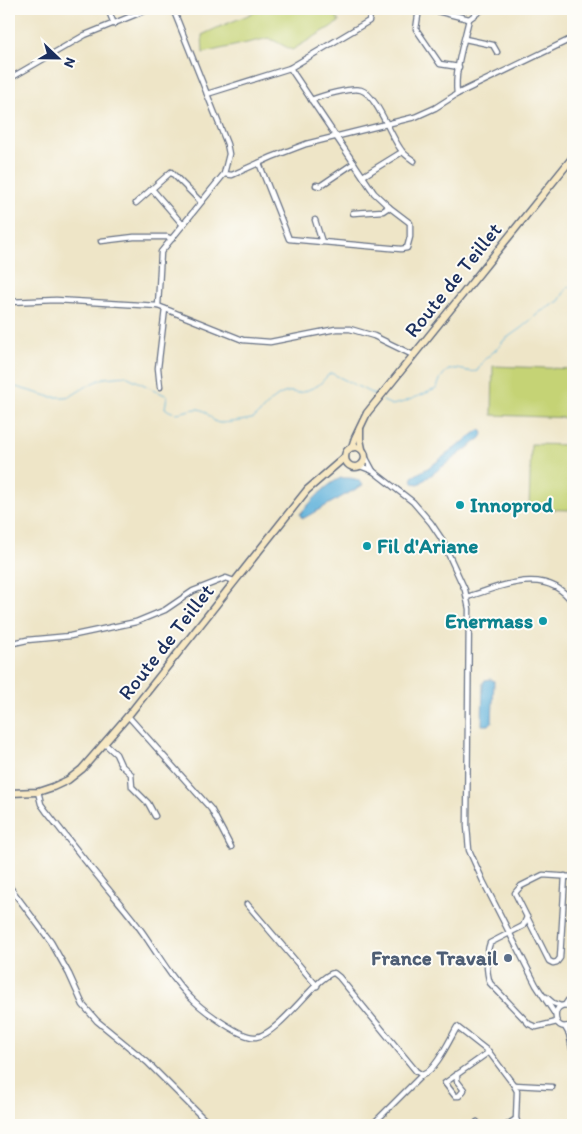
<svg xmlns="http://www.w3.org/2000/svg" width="582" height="1134" font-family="Itim,sans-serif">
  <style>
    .green { fill: #c5d375; stroke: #70816a }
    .water { fill: #5eb1da; stroke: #3c709c }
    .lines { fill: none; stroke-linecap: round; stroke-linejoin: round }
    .stream { stroke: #5eb1da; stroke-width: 1 }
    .street-casing { stroke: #656f83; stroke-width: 7 }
    .secondary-casing { stroke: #656f83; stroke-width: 9 }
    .street { stroke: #fff; stroke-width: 4.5 }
    .secondary { stroke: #f7e8c3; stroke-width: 6 }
    .culture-dot { fill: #0f9aa8; stroke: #fdfcf7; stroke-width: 2 }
    .service-dot { fill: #5c6f8a; stroke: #fdfcf7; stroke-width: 2 }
    .labels { text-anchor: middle; stroke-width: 4; stroke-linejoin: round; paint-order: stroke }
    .street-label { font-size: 21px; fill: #1b2f5e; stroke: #fdfcf7 }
    .culture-label { font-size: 21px; font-weight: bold; fill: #0d838f; stroke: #fdfcf7; text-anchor: start }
    .service-label { font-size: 21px; font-weight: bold; fill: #4e5e75; stroke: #fdfcf7; text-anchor: end }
  </style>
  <rect width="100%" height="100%" fill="#fdfcf7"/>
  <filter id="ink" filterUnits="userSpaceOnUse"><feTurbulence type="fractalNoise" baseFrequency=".02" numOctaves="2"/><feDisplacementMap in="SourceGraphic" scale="10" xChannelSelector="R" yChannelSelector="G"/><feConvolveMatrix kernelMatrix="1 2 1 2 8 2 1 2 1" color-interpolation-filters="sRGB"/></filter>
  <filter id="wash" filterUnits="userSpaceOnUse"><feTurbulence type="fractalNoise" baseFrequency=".0096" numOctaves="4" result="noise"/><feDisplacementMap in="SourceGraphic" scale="20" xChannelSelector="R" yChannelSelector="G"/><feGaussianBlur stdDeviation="1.12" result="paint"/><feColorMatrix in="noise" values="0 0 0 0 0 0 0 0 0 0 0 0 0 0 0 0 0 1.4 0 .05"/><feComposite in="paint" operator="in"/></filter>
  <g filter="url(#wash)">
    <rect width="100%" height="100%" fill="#eee5c7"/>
    <!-- green -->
    <g class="green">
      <path d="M261 9H333L339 22 292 50 269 38 203 53 202 35C221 25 241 19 261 9Z"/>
      <path d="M493 366 573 369V418L492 415Z"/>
      <path d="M531 444 573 445V510L529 509Z"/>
    </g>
    <!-- water -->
    <g class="water">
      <path d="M479 430 482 431 483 434 481 438 419 484 413 483 412 477 431 466Z"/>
      <path d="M341 478C349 478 358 477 363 485L304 518 301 517 300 514C311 502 326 484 341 478Z"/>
      <path d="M491 679 494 681 492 722 489 725H482L483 683 485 680Z"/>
    </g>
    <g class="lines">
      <!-- stream -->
      <g class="stream">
        <path d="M9 387H16L51 397H64L71 396 87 386 104 378 126 376 167 396 165 408C177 418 185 409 198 409 208 409 211 423 220 423 224 423 251 420 254 418 265 410 272 396 287 392 291 391 295 393 299 393 304 392 312 388 317 386 323 383 325 376 331 373L377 396"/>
        <path d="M383 401 392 405 404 402 436 389C439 385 439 379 443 375 453 362 465 374 477 371L485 359 498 348 504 340 521 328 540 312 559 301 567 288 573 285"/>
      </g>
    </g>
  </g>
  <g filter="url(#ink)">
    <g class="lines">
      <defs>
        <g id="street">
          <path d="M108 9 114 24"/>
          <path d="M419 9 416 29 440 64 459 67"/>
          <path d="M429 9 469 19"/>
          <path d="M465 39 493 45 497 52"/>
          <path d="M9 79 85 35 149 9"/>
          <path d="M207 94 290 68 369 21 371 9"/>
          <path d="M457 94C454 70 464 42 469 19L483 9"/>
          <path d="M311 100C321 96 351 87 361 90 377 95 391 138 402 151 405 155 410 158 414 161"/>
          <path d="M259 163 289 239 401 249 407 248 410 237V223L389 207 374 193 290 68"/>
          <path d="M224 174 232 175 272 157 306 144 415 117 435 108 457 94 573 38"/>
          <path d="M363 176 402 152"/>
          <path d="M316 185 320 186 354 163"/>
          <path d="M152 189 183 225"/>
          <path d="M136 203 171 172 201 202"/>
          <path d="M353 213 383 211 389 207"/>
          <path d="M315 220 322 242"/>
          <path d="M101 241 134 237H167L172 239"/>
          <path d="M9 302 56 300 158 306 243 340 270 342 336 329H350L374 336 413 355"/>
          <path d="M158 306 161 252 224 174 229 154 227 144 173 9"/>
          <path d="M160 387 158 368 165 309"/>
          <path d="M366 458 373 471"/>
          <path d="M360 466 373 471 413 502 431 523 441 538 465 590 469 609 467 826 469 850 483 881 536 985 555 1014"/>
          <path d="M467 597C502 586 547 565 573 603"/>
          <path d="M9 644 27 640 70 636 136 622 165 610 193 591 226 578 234 581"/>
          <path d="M128 716 211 809 231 847"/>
          <path d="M105 744 116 754 121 765 131 774 132 787 148 803 155 816"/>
          <path d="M38 792 41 804 46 811C64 834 82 857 100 879 114 897 130 914 143 933 159 956 174 983 195 1002 206 1012 242 1039 256 1037 279 1035 318 974 334 973L339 977 416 1071 422 1075C435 1072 450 1039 457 1027L489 1052 513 1084 517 1091 516 1119 519 1125"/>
          <path d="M565 876 560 958 557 962 553 963 549 961 515 893 521 886 543 875 573 877"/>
          <path d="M9 886 51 942 69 974 83 1005 97 1021 147 1062 210 1125"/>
          <path d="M247 904 317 986"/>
          <path d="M527 917 523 926 490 943C486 954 486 972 490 983L529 1024 536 1027 557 1022"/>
          <path d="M546 997 553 1003 561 1006"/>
          <path d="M565 1005 573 993"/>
          <path d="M573 1008C550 994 550 1038 573 1024"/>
          <path d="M573 1024V1034"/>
          <path d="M565 1027 569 1034 573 1053"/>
          <path d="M457 1074V1081L464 1090 459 1096H455L445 1083 489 1052"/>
          <path d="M514 1085 552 1087"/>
          <path d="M477 1122 479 1125"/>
          <path d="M372 1125 422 1075"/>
          <path d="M507 1125 516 1119"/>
        </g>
        <g id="secondary">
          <path d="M360 429V439L362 449"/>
          <circle cx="355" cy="457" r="10"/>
          <path d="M352 447 355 438 367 413 573 157"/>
          <path d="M9 793 38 792 53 787 68 780 82 769 128 716 307 490 345 457"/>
        </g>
      </defs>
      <!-- street casing -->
      <use href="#street" class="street-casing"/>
      <!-- secondary casing -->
      <use href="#secondary" class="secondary-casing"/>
      <!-- street -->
      <use href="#street" class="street"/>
      <!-- secondary -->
      <use href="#secondary" class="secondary"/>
    </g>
  </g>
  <!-- markers -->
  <g class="culture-dot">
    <circle cx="460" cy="505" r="5"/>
    <circle cx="367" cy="546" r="5"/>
    <circle cx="543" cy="621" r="5"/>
  </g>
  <circle class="service-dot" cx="508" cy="958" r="5"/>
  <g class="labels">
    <!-- street labels -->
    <g class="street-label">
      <text transform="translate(453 280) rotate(-51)" y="7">Route de Teillet</text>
      <text transform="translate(166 642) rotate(-52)" y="7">Route de Teillet</text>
    </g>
    <!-- culture labels -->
    <g class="culture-label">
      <text x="470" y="512">Innoprod</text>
      <text x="377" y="553">Fil d'Ariane</text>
      <text x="533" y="628" text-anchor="end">Enermass</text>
    </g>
    <!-- service labels -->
    <g class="service-label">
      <text x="498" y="965">France Travail</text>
    </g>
  </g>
  <!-- margin -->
  <rect width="582" height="1134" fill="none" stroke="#fdfcf7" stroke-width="30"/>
  <!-- north arrow -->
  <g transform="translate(58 58) rotate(112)" stroke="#fdfcf7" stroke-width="4" paint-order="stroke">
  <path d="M0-4L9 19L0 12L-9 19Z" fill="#1b2f5e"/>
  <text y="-8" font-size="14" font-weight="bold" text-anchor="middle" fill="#1b2f5e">N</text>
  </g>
</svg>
